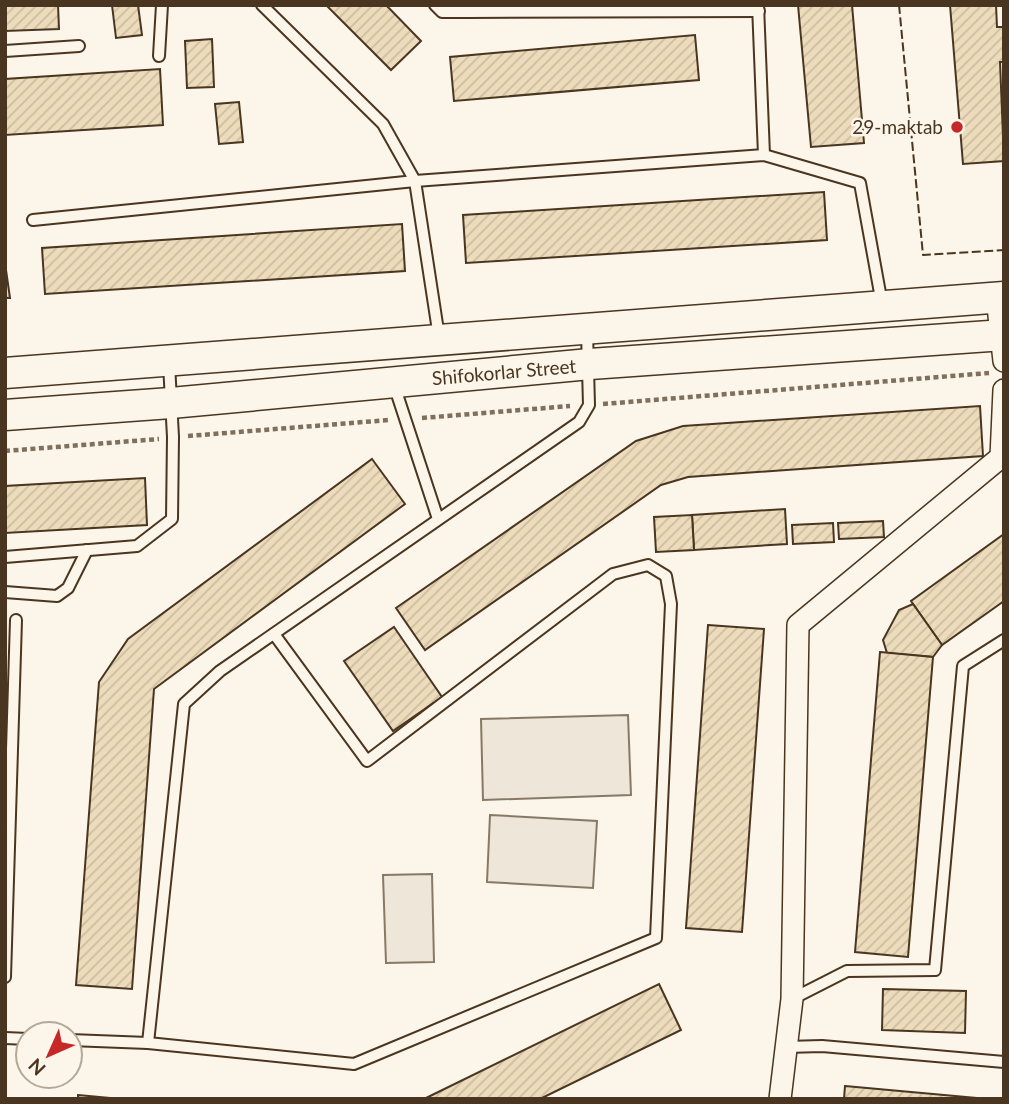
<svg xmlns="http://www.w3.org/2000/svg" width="1009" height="1104" font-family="Lato,sans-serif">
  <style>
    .pitch { fill: #ede6d9; stroke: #887966; stroke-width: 2 }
    .building { fill: url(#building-hatch); stroke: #4a3520; stroke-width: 2 }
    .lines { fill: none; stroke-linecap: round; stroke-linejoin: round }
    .service-casing { stroke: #4a3520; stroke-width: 14 }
    .minor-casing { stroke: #4a3520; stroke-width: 24 }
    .secondary-casing { stroke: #4a3520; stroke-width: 33 }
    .path { stroke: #7f6f5c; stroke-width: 4.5; stroke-dasharray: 5 3.5; stroke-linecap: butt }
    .service { stroke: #fbf6e9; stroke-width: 10 }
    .minor { stroke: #fbf6e9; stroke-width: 21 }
    .secondary { stroke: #fbf6e9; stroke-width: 30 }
    .fence { stroke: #4a3520; stroke-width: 2; stroke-dasharray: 9 3.5; stroke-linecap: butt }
    .poi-dot { fill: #c62828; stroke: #fbf6e9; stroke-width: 2.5 }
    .labels { text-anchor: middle; stroke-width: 5; stroke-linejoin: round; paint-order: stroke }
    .poi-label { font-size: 19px; fill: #4a3520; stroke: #fbf6e9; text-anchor: end }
    .street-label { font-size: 19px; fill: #4a3520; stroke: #fbf6e9 }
  </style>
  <defs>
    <pattern id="building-hatch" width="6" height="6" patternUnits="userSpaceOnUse" patternTransform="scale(1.75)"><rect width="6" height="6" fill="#ecdcbc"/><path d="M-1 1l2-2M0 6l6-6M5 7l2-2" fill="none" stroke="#ccbda1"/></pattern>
  </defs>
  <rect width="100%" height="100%" fill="#fbf6e9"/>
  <!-- pitch -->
  <g class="pitch">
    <path d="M628 715 631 795 483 800 481 719Z"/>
    <path d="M490 815 597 821 593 888 487 882Z"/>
    <path d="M432 874 434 962 386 963 383 875Z"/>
  </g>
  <!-- building -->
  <g class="building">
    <path d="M5 5H58L59 29 5 31Z"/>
    <path d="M112 5H138L142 35 116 38Z"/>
    <path d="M326 5H386L421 41 391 70Z"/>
    <path d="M798 5H852L864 143 811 147Z"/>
    <path d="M950 5H996L997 27H1004V62H1000L1004 161 963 164Z"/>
    <path d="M695 35 699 80 454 101 450 57Z"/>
    <path d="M212 39 214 87 187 88 185 41Z"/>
    <path d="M160 69 163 125 5 135V79Z"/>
    <path d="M239 102 243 142 219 144 215 104Z"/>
    <path d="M824 192 827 240 466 263 463 215Z"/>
    <path d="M402 224 405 271 45 294 42 248Z"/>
    <path d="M5 263 10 298H5Z"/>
    <path d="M980 406 983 456 688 477 661 485 425 650 396 608 636 441 683 426Z"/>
    <path d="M372 459 405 504 154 689 132 989 76 985 99 682 128 639Z"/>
    <path d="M145 478 147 525 5 533V486Z"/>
    <path d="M785 509 787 544 694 550 692 515Z"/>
    <path d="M692 515 694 550 656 552 654 517Z"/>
    <path d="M883 521 884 537 839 539 838 523Z"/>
    <path d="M833 523 834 542 793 544 792 525Z"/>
    <path d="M1004 534V601L942 645 911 601Z"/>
    <path d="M913 604 942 645 933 657 887 653 883 640 899 610Z"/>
    <path d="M708 625 764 629 742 932 686 928Z"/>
    <path d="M394 627 442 697 393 731 344 661Z"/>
    <path d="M880 652 933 657 908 957 855 952Z"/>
    <path d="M659 984 681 1030 540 1099H424Z"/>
    <path d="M883 989 966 991 965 1033 882 1030Z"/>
    <path d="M845 1086 988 1099H844Z"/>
    <path d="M78 1095 121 1099H78Z"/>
  </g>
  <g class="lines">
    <defs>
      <g id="service">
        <path d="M262 5 383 124 415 181 439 337"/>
        <path d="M435 5 442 12H467L759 11"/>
        <path d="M758 5 764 155"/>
        <path d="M5 51 79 46"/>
        <path d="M159 56 162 5"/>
        <path d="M33 220 415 181 764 155 860 183 882 304"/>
        <path d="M394 385 438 519"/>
        <path d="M5 557 137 546 172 519 173 437 169 364"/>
        <path d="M5 592 57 596 68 588 87 550"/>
        <path d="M5 977 16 620"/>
        <path d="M792 999 847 971 935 970 963 666 1004 640"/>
        <path d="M5 1038 28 1039"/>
        <path d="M70 1040 148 1043 354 1064 656 938 671 604 666 576 648 565 613 574 367 761 274 634"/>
        <path d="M148 1043 184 704 220 671 579 422 589 405 587 332"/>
        <path d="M786 1047 822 1046 1004 1062"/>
      </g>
      <g id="minor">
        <path d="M997 297 1004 361"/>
        <path d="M780 1099 792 999 798 625 1001 457 1004 390"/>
      </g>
      <g id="secondary">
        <path d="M5 373 1004 297"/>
        <path d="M5 415 171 403 590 364 1004 335"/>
      </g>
    </defs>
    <!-- service casing -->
    <use href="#service" class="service-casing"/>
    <!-- minor casing -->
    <use href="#minor" class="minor-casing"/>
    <!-- secondary casing -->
    <use href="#secondary" class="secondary-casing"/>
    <!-- path -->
    <g class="path">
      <path d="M603 404 989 373"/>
      <path d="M422 418 570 406"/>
      <path d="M188 436 389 420"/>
      <path d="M5 451 159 439"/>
    </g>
    <!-- service -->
    <use href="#service" class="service"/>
    <!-- minor -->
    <use href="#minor" class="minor"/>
    <!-- secondary -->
    <use href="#secondary" class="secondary"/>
    <!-- fence -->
    <path class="fence" d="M899 5 923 255 1004 250"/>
  </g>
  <!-- markers -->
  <circle class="poi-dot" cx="957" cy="127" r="7"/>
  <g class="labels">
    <!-- poi labels -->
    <g class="poi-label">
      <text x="943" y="134">29-maktab</text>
    </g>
    <!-- street labels -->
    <g class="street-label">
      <text transform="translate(504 372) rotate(-5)" y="7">Shifokorlar Street</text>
    </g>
  </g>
  <!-- border -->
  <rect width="1009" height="1104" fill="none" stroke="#4a3520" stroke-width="14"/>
  <!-- north arrow -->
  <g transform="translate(49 1055) rotate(225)"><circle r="33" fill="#fbf6e9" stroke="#b4a999" stroke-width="2"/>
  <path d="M0-5L12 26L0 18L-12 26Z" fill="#c62828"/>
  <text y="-10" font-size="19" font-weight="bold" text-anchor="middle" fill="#4a3520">N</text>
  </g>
</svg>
